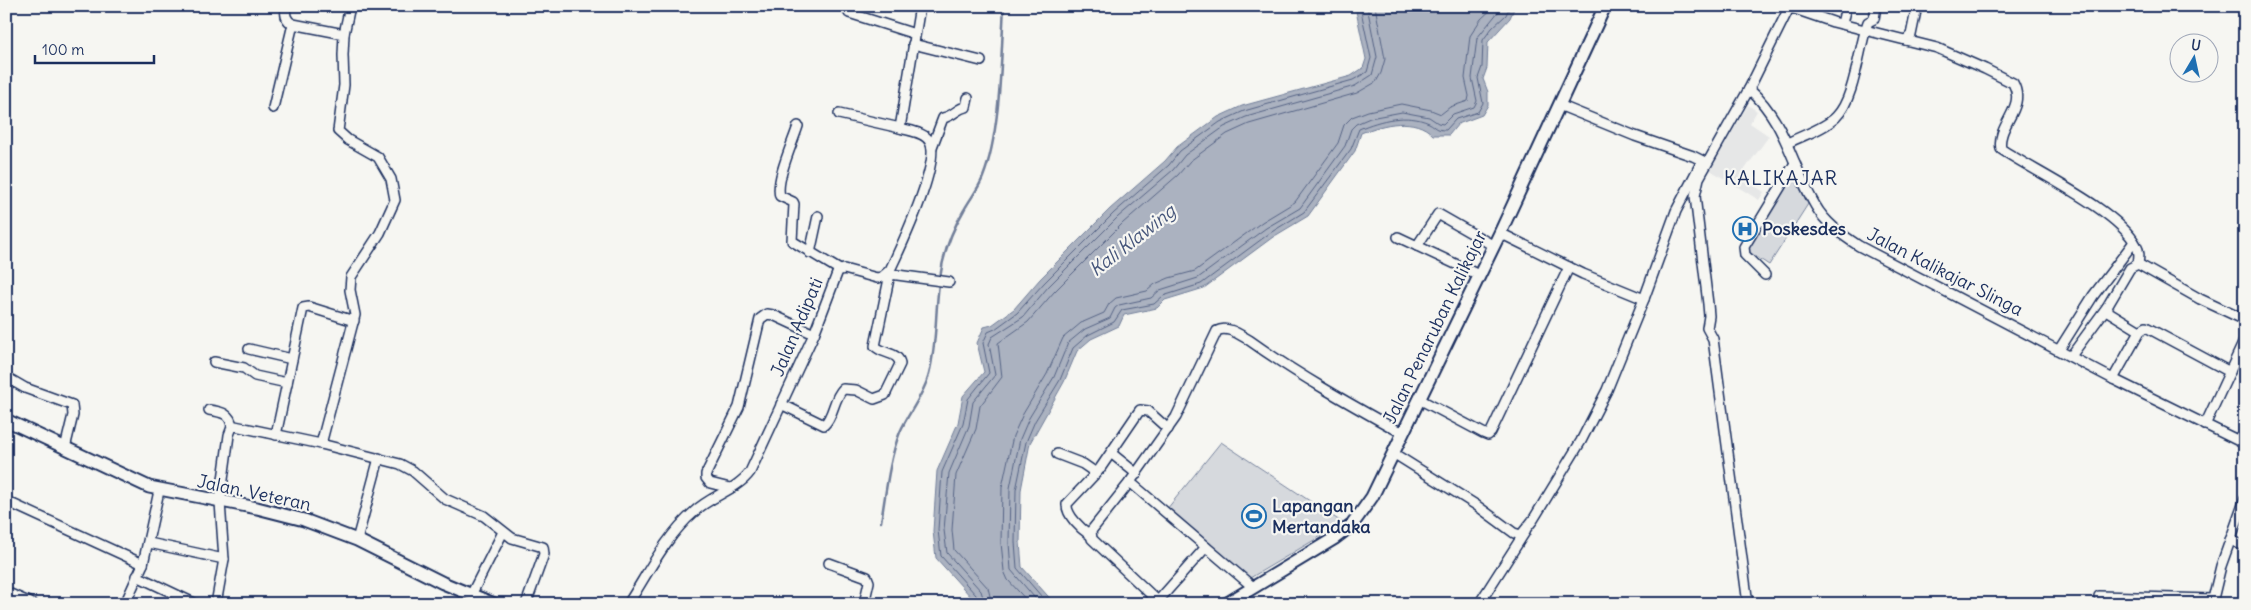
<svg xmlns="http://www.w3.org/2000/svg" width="2251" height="610" font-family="Delius,sans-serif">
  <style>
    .built { fill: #e6e7e7 }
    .green { fill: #d6d9dd; stroke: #78849e }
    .water { fill: #abb2c0; stroke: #717e99 }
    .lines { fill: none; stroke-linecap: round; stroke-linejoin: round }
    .shore { stroke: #556385; stroke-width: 1 }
    .stream { stroke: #717e99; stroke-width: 2.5 }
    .street-casing { stroke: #1b2f5e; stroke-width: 12 }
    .secondary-casing { stroke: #1b2f5e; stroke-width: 15 }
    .street { stroke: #f6f6f2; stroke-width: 9 }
    .secondary { stroke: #f6f6f2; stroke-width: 11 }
    .labels { text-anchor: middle; stroke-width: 4.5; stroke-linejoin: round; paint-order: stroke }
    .poi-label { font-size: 18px; font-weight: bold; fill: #1b2f5e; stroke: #f6f6f2; text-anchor: start }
    .street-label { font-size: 18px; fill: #1b2f5e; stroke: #f6f6f2 }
    .water-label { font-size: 19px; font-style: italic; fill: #46567b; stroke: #f6f6f2 }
    .quarter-label { font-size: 20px; letter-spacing: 1px; fill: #1b2f5e; stroke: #f6f6f2 }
  </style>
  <rect width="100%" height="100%" fill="#f6f6f2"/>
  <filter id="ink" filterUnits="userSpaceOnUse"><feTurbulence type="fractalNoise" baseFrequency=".02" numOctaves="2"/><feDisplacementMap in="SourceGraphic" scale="10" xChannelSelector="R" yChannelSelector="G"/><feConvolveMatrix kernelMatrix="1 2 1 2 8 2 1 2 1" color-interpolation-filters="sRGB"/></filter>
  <g filter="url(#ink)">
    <!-- built -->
    <path class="built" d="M1748 105 1757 111 1750 123 1769 136 1740 176 1764 192 1759 200 1710 170Z"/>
    <!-- green -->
    <g class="green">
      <path d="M1793 175 1808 204 1769 265 1746 250Z"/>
      <path d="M1221 442 1343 523 1250 578 1167 509Z"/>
    </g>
    <!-- water -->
    <path class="water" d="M1355 6H1515L1510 18 1488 42 1487 68 1483 79 1488 92V105L1482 115 1458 124 1449 135H1433C1415 116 1383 124 1361 133L1355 151 1308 216 1273 237 1204 288 1165 300 1157 308 1124 315 1119 326 1091 339 1077 351 1064 382 1030 443 1021 490 1020 542 1022 567 1055 604H974L972 598 936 558 933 531 937 471 958 423 963 396 984 372 977 343 984 327 992 325 1014 309 1040 279 1110 209 1165 161 1177 147 1218 117 1242 106 1351 76 1363 68 1366 59Z"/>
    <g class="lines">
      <!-- shore -->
      <g class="shore">
        <path d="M979 604 976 595 941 556 938 530 942 472 963 424 968 399 989 373 983 343 988 332 995 329 1017 313 1044 283 1114 213 1169 165 1180 151 1220 122 1244 111 1353 80 1367 72 1371 58 1360 6"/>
        <path d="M985 604 981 591 947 553 944 530 949 473 969 426 973 402 995 375 989 344 992 337 1023 317 1048 287 1118 217 1173 170 1185 155 1224 127 1246 117 1355 86 1372 75 1377 57 1367 6"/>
        <path d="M992 604 988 588 954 550 952 530 956 475 976 429 980 406 1002 377 998 343 1028 322 1054 292 1123 223 1178 175 1190 161 1227 134 1249 124 1357 93 1376 82 1381 73 1385 59 1375 6"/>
        <path d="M1030 604 1008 580 1004 571 1001 543 1002 487 1013 436 1023 414 1047 374 1063 338 1081 323 1104 313 1109 304 1116 298 1147 291 1155 284 1169 278 1195 271 1262 222 1295 202 1338 143 1344 125 1352 117 1368 111 1401 104 1431 110 1441 114 1450 107 1468 101 1469 96 1465 78 1470 36 1481 19 1495 6"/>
        <path d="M1040 604 1011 570 1009 543 1010 488 1020 439 1029 418 1054 377 1068 343 1085 329 1110 318 1115 308 1119 305 1151 298 1160 290 1198 278 1266 228 1300 208 1345 146 1351 129 1356 124 1370 118 1402 112 1429 117 1438 123 1443 124 1453 114 1474 107 1477 101 1472 78 1477 38 1503 6"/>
        <path d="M1048 604 1017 568 1015 542 1016 490 1026 442 1035 421 1060 380 1073 348 1088 335 1114 322 1122 310 1154 304 1163 296 1201 284 1270 233 1304 212 1351 149 1359 129C1380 120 1407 113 1429 123 1437 127 1435 130 1446 130L1456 119 1478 112 1483 103 1478 78 1482 67 1483 40 1492 28 1506 15 1510 6"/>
      </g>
      <!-- stream -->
      <g class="stream">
        <path d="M940 278C943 255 952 230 964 210 970 199 979 188 983 177 1001 132 1001 55 1004 6"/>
        <path d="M881 522C886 492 889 460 900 432 908 413 924 395 929 374 937 344 935 314 939 284"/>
      </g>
      <defs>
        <g id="street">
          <path d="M286 6C285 14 285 20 293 24L344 34"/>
          <path d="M847 6 849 13 915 34"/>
          <path d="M1790 6 1749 89C1786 122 1791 164 1815 205 1825 223 1842 235 1859 246L2113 379 2245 444"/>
          <path d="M1789 7 1833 22 1937 48 1985 69 2013 83C2027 108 1996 125 2001 149 2035 172 2118 210 2136 245 2140 252 2139 257 2138 264"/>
          <path d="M1842 24 1846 6"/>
          <path d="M1906 40 1911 35 1917 6"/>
          <path d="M913 44 981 61"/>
          <path d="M1559 105 1635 136 1693 156 1705 162"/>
          <path d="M273 108 293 24"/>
          <path d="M839 114 900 128"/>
          <path d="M798 126C793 142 775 181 780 196L793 202 794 204 792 241 840 270"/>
          <path d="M1788 143C1803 135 1824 129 1836 117 1855 99 1859 46 1868 22L1874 19 1876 6"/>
          <path d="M932 147 943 118C954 116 957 108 966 107L968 98"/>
          <path d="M1500 233 1583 274 1644 299 1676 211 1702 161"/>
          <path d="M1398 237 1479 275"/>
          <path d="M1417 246 1438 214 1494 246"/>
          <path d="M810 253 818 216"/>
          <path d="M890 271V274L949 282"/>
          <path d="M1765 275 1745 255 1744 247 1795 163"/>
          <path d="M2140 331 2109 312 2107 307 2130 268 2138 264 2200 299 2245 320"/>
          <path d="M249 349 292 359"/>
          <path d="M2059 350 2093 296 2134 242"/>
          <path d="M2071 356 2107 307"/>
          <path d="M214 362 244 368 255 376 287 383"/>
          <path d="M6 377 25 388 72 405 73 415 65 448"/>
          <path d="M2113 379 2140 331 2146 327 2230 372"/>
          <path d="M1419 399 1483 433 1488 435 1491 432 1569 267"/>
          <path d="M781 404 824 425C834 416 833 399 843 389L856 390 874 399 885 395 900 364C899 352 882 354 875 346L890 274"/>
          <path d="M209 410C221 412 231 413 232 427"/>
          <path d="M2205 425 2245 339"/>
          <path d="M276 435 303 308 309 307 354 321"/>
          <path d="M321 444 355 315 350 290 351 277 380 233 395 200 391 179 378 157 348 140 338 131 344 85 343 55 344 34 350 6"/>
          <path d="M1111 453 1137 474"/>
          <path d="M1393 453 1476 505 1514 533 1521 535 1533 520 1581 441 1607 390 1644 299"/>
          <path d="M1057 454 1083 464 1096 473"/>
          <path d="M1130 482 1253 587"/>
          <path d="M730 488 710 483 706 478V474L739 407 760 319 767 314 773 315 814 334"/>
          <path d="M6 501 143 564"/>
          <path d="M1090 535C1081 529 1066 515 1067 504L1099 470 1140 410 1148 411 1168 429"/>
          <path d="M357 540 379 458"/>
          <path d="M2230 540 2245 546"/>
          <path d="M149 543 224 559"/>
          <path d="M829 563 867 577 869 582 864 604"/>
          <path d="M137 576 196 604"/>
          <path d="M6 592 33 604"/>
          <path d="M471 595 503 532"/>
          <path d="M2099 596 2212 599"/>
          <path d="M1158 601 1206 547"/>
          <path d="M2212 603 2221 566 2245 499"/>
          <path d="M125 604 143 564 159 491"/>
          <path d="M216 604 224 559 220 502 229 435 232 427 235 426 321 444 400 464 413 471 445 499 484 516 512 538 543 547 544 554 526 604"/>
          <path d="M628 604C648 573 666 536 694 512 710 496 737 490 750 472L814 334 838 271 844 269 877 278 882 277 890 270C900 249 941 162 930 142 925 132 909 131 900 128L920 6"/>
          <path d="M1161 604 1092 539 1091 531 1130 482 1176 417 1217 331C1227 325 1240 335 1249 340 1298 375 1350 404 1402 433"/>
          <path d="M1479 604 1525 532"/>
          <path d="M1748 604 1713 339 1707 328 1709 316 1708 304 1695 196 1699 178 1749 89"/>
        </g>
        <g id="secondary">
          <path d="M6 420 149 487 257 508 304 520 357 540 443 583 494 604"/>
          <path d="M1226 604 1335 538 1352 525 1372 497 1500 233 1605 6"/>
        </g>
      </defs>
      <!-- street casing -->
      <use href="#street" class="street-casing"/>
      <!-- secondary casing -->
      <use href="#secondary" class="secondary-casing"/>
      <!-- street -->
      <use href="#street" class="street"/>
      <!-- secondary -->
      <use href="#secondary" class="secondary"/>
    </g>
  </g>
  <!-- icons -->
  <defs>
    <symbol id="hospital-ring" viewBox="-11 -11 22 22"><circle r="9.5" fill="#f6f6f2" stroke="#1f6fb2" stroke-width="1.5"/><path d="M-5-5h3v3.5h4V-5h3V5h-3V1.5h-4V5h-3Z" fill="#1f6fb2"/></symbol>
    <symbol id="stadium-ring" viewBox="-11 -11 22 22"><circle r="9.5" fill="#f6f6f2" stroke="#1f6fb2" stroke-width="1.5"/><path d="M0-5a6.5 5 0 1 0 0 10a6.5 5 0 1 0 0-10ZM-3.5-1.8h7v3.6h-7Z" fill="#1f6fb2"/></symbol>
  </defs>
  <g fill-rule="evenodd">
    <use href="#hospital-ring" x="1731" y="215" width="28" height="28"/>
    <use href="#stadium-ring" x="1240" y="502" width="28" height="28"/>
  </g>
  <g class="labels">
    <!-- poi labels -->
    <g class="poi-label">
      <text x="1762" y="235">Poskesdes</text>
      <text x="1272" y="512">Lapangan<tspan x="1272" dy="21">Mertandaka</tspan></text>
    </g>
    <!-- street labels -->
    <g class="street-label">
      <text transform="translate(1945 272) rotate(27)" y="6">Jalan Kalikajar Slinga</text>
      <text transform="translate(797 327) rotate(-67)" y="6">Jalan Adipati</text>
      <text transform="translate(1435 327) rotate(-64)" y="6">Jalan Penaruban Kalikajar</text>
      <text transform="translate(254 493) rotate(12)" y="6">Jalan. Veteran</text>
    </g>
    <!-- water labels -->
    <g class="water-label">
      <text transform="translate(1132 240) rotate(-38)" y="7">Kali Klawing</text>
    </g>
    <!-- quarter labels -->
    <g class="quarter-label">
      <text x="1781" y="185">KALIKAJAR</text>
    </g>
  </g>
  <!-- margin -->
  <rect width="2251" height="610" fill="none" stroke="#f6f6f2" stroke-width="25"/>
  <rect x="12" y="12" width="2226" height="585" fill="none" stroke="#1b2f5e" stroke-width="2" filter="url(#ink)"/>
  <!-- north arrow -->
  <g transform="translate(2194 58) rotate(9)"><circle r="24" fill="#f6f6f2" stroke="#9ea6b7"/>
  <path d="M0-4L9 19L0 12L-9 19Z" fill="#1f6fb2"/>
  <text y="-8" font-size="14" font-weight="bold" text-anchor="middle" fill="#1b2f5e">U</text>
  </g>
  <!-- scale -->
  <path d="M35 55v8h119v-8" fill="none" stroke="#1b2f5e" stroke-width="2.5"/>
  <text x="42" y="55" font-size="15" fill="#1b2f5e" stroke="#f6f6f2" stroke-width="4" paint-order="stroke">100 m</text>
</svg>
